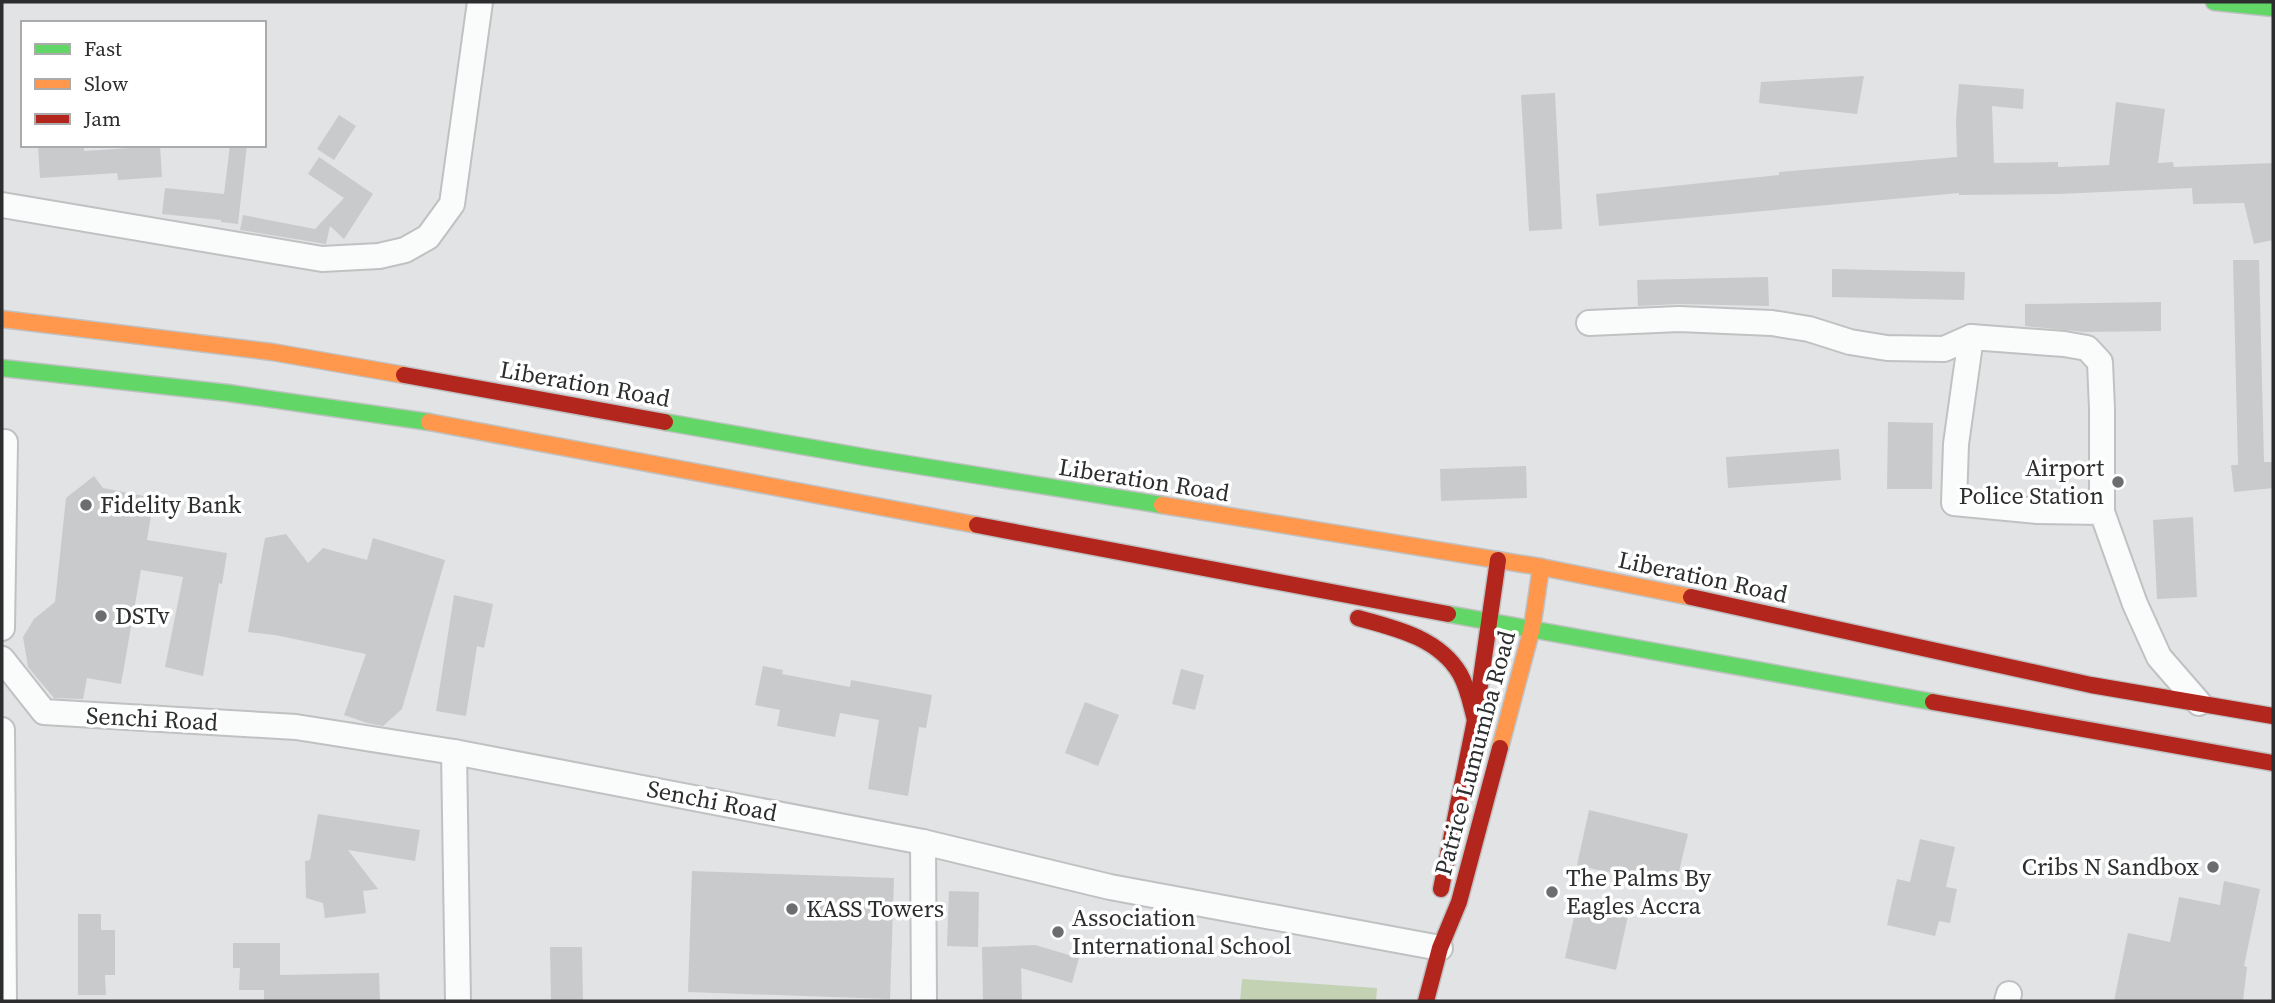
<svg xmlns="http://www.w3.org/2000/svg" width="2275" height="1003" font-family="'Source Serif 4',serif">
  <style>
    .grass { fill: #c2d2b3 }
    .building { fill: #c9cacc }
    .lines { fill: none; stroke-linecap: round; stroke-linejoin: round }
    .street-casing { stroke: #c0c1c2; stroke-width: 28 }
    .fast-casing { stroke: #c0c1c2; stroke-width: 19 }
    .slow-casing { stroke: #c0c1c2; stroke-width: 19 }
    .jam-casing { stroke: #c0c1c2; stroke-width: 19 }
    .street { stroke: #fafbfb; stroke-width: 24 }
    .fast { stroke: #63d668; stroke-width: 16 }
    .slow { stroke: #ff974d; stroke-width: 16 }
    .jam { stroke: #b3261e; stroke-width: 16 }
    .poi-dot { fill: #6b6d6e; stroke: #fff; stroke-width: 2.5 }
    .labels { text-anchor: middle; stroke-width: 7; stroke-linejoin: round; paint-order: stroke }
    .street-label { font-size: 24px; fill: #2c2d2e; stroke: #fff }
    .poi-label { font-size: 24px; fill: #2c2d2e; stroke: #fff; text-anchor: start }
  </style>
  <rect width="100%" height="100%" fill="#e1e3e5"/>
  <!-- grass -->
  <path class="grass" d="M1242 979 1377 988 1376 1001H1240Z"/>
  <!-- building -->
  <g class="building">
    <path d="M1864 76 1857 114 1759 103 1761 82Z"/>
    <path d="M1959 84 2024 89 2023 109 1992 106 1994 163 2058 162V167L2109 165 2116 102 2165 109 2158 163 2173 162 2174 167 2273 163V240L2254 244 2244 203 2193 204 2192 188 2058 194 1959 195V193L1599 226 1596 194 1779 175V172L1957 157 1956 120Z"/>
    <path d="M1555 93 1562 229 1529 231 1521 95Z"/>
    <path d="M339 115 356 126 334 160 317 149Z"/>
    <path d="M38 145H84V151L160 146 162 177 118 180 117 173 40 178Z"/>
    <path d="M230 145H247L238 224 221 222V220L162 214 165 188 224 194Z"/>
    <path d="M319 157 373 194 344 239 330 226 326 244 240 230 243 215 315 229 344 198 308 174Z"/>
    <path d="M2233 260H2259L2264 462H2273V488L2234 492 2231 465H2238Z"/>
    <path d="M1832 269 1965 272 1964 300 1832 297Z"/>
    <path d="M1768 277 1769 306 1678 304 1638 306 1637 280Z"/>
    <path d="M2161 302V331L2084 332 2025 326V304Z"/>
    <path d="M1888 422 1933 423 1932 489H1887Z"/>
    <path d="M1839 449 1841 480 1728 488 1726 457Z"/>
    <path d="M1526 466 1527 498 1441 501 1440 469Z"/>
    <path d="M94 476 103 488 154 498 147 540 227 553 222 584 219 583 203 676 165 667 183 577 141 570 121 684 87 678 83 699 54 698 28 667 23 637 34 619 55 602 66 498Z"/>
    <path d="M2193 517 2197 597 2157 599 2153 520Z"/>
    <path d="M286 534 308 563 323 548 367 560 373 538 445 560 402 709 383 726 367 723 344 715 366 654 275 635 248 632 265 538Z"/>
    <path d="M454 595 493 604 484 648 477 646 466 716 436 711Z"/>
    <path d="M763 666 783 670 782 674 850 687 851 680 932 695 926 728 919 727 908 796 868 789 879 720 840 713 835 737 777 726 780 710 755 705Z"/>
    <path d="M1181 669 1204 675 1195 710 1172 704Z"/>
    <path d="M1085 702 1119 715 1098 766 1065 753Z"/>
    <path d="M1589 810 1688 834 1675 888 1577 865Z"/>
    <path d="M318 814 420 830 415 861 348 850 378 889 363 891 366 913 325 918 323 903 306 898 305 861 310 860Z"/>
    <path d="M1920 839 1955 847 1946 887 1957 889 1950 923 1939 921 1935 936 1887 925 1897 879 1910 882Z"/>
    <path d="M692 871 894 878 890 999 688 992Z"/>
    <path d="M2224 881 2260 889 2244 966 2247 967 2243 1001H2114L2128 933 2170 942 2179 897 2220 905Z"/>
    <path d="M949 891 979 892 978 947 947 946Z"/>
    <path d="M1577 904 1628 916 1616 970 1565 958Z"/>
    <path d="M78 914H101V930H115V975H105L106 995H78Z"/>
    <path d="M233 943H280V975L379 973 380 1001H264V990H239L240 968H233Z"/>
    <path d="M1035 945 1079 958 1072 983 1021 968 1022 1001H983L982 947Z"/>
    <path d="M550 947H582L583 1001H551Z"/>
  </g>
  <g class="lines">
    <defs>
      <g id="street">
        <path d="M2 205 322 259 379 256 405 250 428 237 452 204 480 2"/>
        <path d="M1589 323 1679 319 1772 323 1809 329 1850 342 1887 348 1944 349 1971 337"/>
        <path d="M2102 512 2037 511 1954 503 1956 444 1971 337 2064 344 2087 348 2100 362 2102 409V512L2135 604 2159 657 2199 703"/>
        <path d="M2 628 5 442"/>
        <path d="M2 659 44 712 296 727 454 752 923 842 1110 887 1440 948"/>
        <path d="M2 730 4 1001"/>
        <path d="M454 752 458 1001"/>
        <path d="M923 842 924 1001"/>
        <path d="M2007 1001 2009 994"/>
      </g>
      <g id="fast">
        <path d="M2214 2 2273 8"/>
        <path d="M2 368 228 393 429 422"/>
        <path d="M665 422 870 458 1162 505"/>
        <path d="M1448 614 1933 702"/>
      </g>
      <g id="slow">
        <path d="M2 319 272 352 404 375"/>
        <path d="M429 422 977 525"/>
        <path d="M1162 505 1541 567 1691 597"/>
        <path d="M1500 748 1532 628 1541 567"/>
      </g>
      <g id="jam">
        <path d="M404 375 665 422"/>
        <path d="M977 525 1448 614"/>
        <path d="M1691 597 2091 685 2273 716"/>
        <path d="M1358 618C1395 628 1439 638 1460 674 1468 688 1471 705 1475 720"/>
        <path d="M1933 702 2273 763"/>
        <path d="M1441 889 1475 720 1498 560"/>
        <path d="M1426 1001 1440 948 1459 902 1500 748"/>
      </g>
    </defs>
    <!-- street casing -->
    <use href="#street" class="street-casing"/>
    <!-- fast casing -->
    <use href="#fast" class="fast-casing"/>
    <!-- slow casing -->
    <use href="#slow" class="slow-casing"/>
    <!-- jam casing -->
    <use href="#jam" class="jam-casing"/>
    <!-- street -->
    <use href="#street" class="street"/>
    <!-- fast -->
    <use href="#fast" class="fast"/>
    <!-- slow -->
    <use href="#slow" class="slow"/>
    <!-- jam -->
    <use href="#jam" class="jam"/>
  </g>
  <!-- markers -->
  <g class="poi-dot">
    <circle cx="2118" cy="482" r="7"/>
    <circle cx="86" cy="505" r="7"/>
    <circle cx="101" cy="616" r="7"/>
    <circle cx="2213" cy="867" r="7"/>
    <circle cx="1552" cy="892" r="7"/>
    <circle cx="792" cy="909" r="7"/>
    <circle cx="1058" cy="932" r="7"/>
  </g>
  <g class="labels">
    <!-- street labels -->
    <g class="street-label">
      <text transform="translate(585 384) rotate(10)" y="8">Liberation Road</text>
      <text transform="translate(1144 480) rotate(9)" y="8">Liberation Road</text>
      <text transform="translate(1703 577) rotate(12)" y="8">Liberation Road</text>
      <text transform="translate(152 719) rotate(3)" y="8">Senchi Road</text>
      <text transform="translate(1475 753) rotate(-75)" y="8">Patrice Lumumba Road</text>
      <text transform="translate(712 801) rotate(11)" y="8">Senchi Road</text>
    </g>
    <!-- poi labels -->
    <g class="poi-label">
      <text x="2104" y="476" text-anchor="end">Airport<tspan x="2104" dy="28">Police Station</tspan></text>
      <text x="100" y="513">Fidelity Bank</text>
      <text x="115" y="624">DSTv</text>
      <text x="2199" y="875" text-anchor="end">Cribs N Sandbox</text>
      <text x="1566" y="886">The Palms By<tspan x="1566" dy="28">Eagles Accra</tspan></text>
      <text x="806" y="917">KASS Towers</text>
      <text x="1072" y="926">Association<tspan x="1072" dy="28">International School</tspan></text>
    </g>
  </g>
  <!-- border -->
  <rect width="2275" height="1003" fill="none" stroke="#2c2d2e" stroke-width="7"/>
  <!-- legend -->
  <rect x="21" y="21" width="245" height="126" fill="#ffffff" stroke="#ababab" stroke-width="2"/>
  <rect x="35" y="44" width="35" height="10" fill="#63d668" stroke="#ababab" stroke-width="2"/>
  <text x="84" y="56" font-size="21" fill="#2c2d2e">Fast</text>
  <rect x="35" y="79" width="35" height="10" fill="#ff974d" stroke="#ababab" stroke-width="2"/>
  <text x="84" y="91" font-size="21" fill="#2c2d2e">Slow</text>
  <rect x="35" y="114" width="35" height="10" fill="#b3261e" stroke="#ababab" stroke-width="2"/>
  <text x="84" y="126" font-size="21" fill="#2c2d2e">Jam</text>
</svg>
